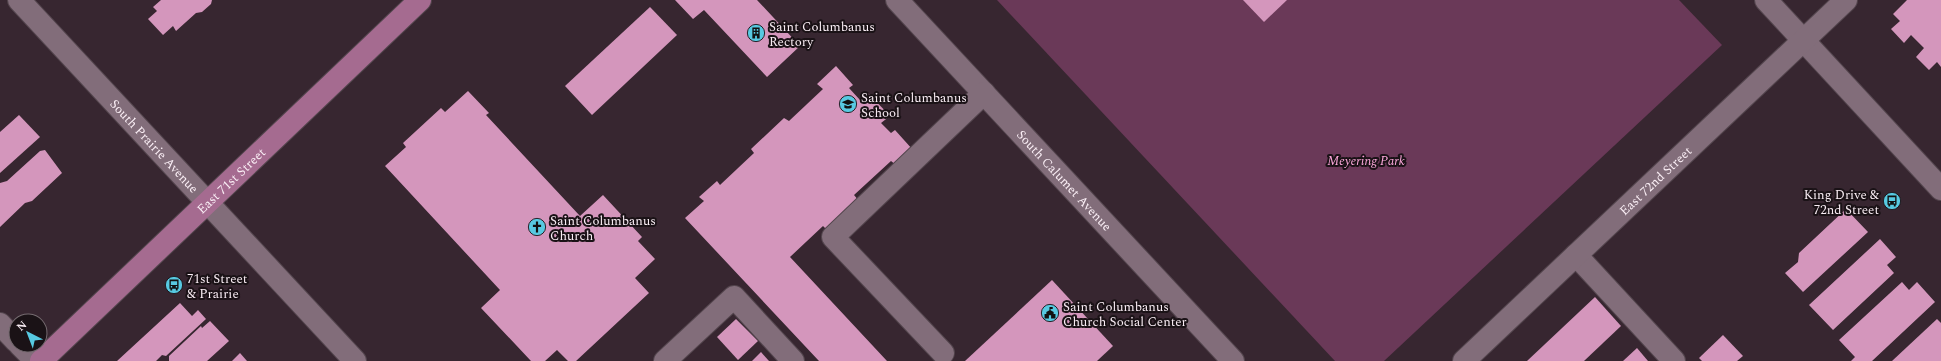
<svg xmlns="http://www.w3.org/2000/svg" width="1941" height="361" font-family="Spectral,serif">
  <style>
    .green { fill: #6a3958 }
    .building { fill: #d496bc }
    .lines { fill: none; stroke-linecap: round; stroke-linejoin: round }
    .minor-casing { stroke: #53454d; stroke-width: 24 }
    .major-casing { stroke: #53454d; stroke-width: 24 }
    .minor { stroke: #826d7a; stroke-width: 22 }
    .major { stroke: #a56b90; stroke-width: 22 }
    .labels { text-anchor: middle; stroke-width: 4; stroke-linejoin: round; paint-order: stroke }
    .poi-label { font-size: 13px; fill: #faeef5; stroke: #1a1216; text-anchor: start }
    .street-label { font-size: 13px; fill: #faeef5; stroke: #1a1216 }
    .park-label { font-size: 13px; font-style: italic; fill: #fea9dd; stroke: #1a1216 }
  </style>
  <rect width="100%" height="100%" fill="#372630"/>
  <!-- green -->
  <path class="green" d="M997 0H1679L1722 45 1384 361H1335Z"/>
  <!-- building -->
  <g class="building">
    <path d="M161 0H212L211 4 202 12 196 13 176 31 173 26 163 35 148 19 157 11 153 7Z"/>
    <path d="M675 0H757L800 46 767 77 704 10 693 19Z"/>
    <path d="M1243 0H1287L1264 22Z"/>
    <path d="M1907 0H1941V67L1937 62 1929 70 1916 57 1924 48 1911 35 1904 43 1891 29 1900 21 1893 14Z"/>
    <path d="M650 7 677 35 592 115 565 86Z"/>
    <path d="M836 66 853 85 849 88 860 100 868 93 890 116 881 123 891 133 895 130 913 150 896 165 891 161 854 195 859 201 827 230 823 226 790 257 887 361H819L685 218 704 201 699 197 717 181 720 185 754 153 751 149 784 118 789 121 823 89 817 84Z"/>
    <path d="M468 91 489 113 486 115 580 216 603 195 642 237 638 241 655 259 635 278 649 293 576 361H568L557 350 545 361H531L481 308 500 290 385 166 406 147 403 143 441 108 445 112Z"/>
    <path d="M19 115 40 137 0 173V132Z"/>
    <path d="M45 150 62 173 32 201 25 203 0 227V183L7 181 40 151Z"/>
    <path d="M1846 209 1868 232 1803 292 1785 273 1798 262 1799 253Z"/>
    <path d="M1880 239 1896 257 1887 265 1894 273 1833 330 1809 305Z"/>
    <path d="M1052 280 1113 346 1097 361H965Z"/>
    <path d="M1902 282 1909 290 1917 282 1935 302 1872 361H1851L1855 357 1839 340Z"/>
    <path d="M1595 297 1621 326 1584 361H1527Z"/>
    <path d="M180 303 192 316 198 310 206 319 166 356 162 355 156 361H117Z"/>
    <path d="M736 319 758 341 738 360 717 337Z"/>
    <path d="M1937 319 1941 323V361H1892Z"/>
    <path d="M210 321 229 341 207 361H169V356L201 326 202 328Z"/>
    <path d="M1723 335 1743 356 1737 361H1702L1699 358Z"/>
    <path d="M1637 348 1648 361H1623Z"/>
    <path d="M761 352 769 361H752Z"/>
    <path d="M240 353 247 361H232Z"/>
  </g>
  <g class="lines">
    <defs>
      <g id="minor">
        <path id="s1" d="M19 0 355 361"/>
        <path id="s2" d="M897 0 1233 361"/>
        <path d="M1766 0 1941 189"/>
        <path d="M1576 255 1674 361"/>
        <path d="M0 324 16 341"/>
        <path d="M20 345 36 361"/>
        <path d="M943 353 833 237 984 93"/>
        <path d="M665 361 734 297 793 361"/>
        <path id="s3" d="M1464 361 1846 0"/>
      </g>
      <g id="major">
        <path id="s4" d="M41 361 420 0"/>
      </g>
    </defs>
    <!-- minor casing -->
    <use href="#minor" class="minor-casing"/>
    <!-- major casing -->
    <use href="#major" class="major-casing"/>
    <!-- minor -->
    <use href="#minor" class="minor"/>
    <!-- major -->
    <use href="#major" class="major"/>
  </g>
  <!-- icons -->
  <defs>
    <symbol id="building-disc" viewBox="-11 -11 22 22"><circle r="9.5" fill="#57c9e1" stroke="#1a1216"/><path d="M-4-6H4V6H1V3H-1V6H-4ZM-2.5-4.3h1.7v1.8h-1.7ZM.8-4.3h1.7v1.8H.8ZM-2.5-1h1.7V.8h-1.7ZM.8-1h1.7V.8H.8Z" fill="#111"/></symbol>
    <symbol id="school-disc" viewBox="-11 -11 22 22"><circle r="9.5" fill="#57c9e1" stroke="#1a1216"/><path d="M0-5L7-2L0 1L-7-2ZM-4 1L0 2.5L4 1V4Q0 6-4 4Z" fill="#111"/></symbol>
    <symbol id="bus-disc" viewBox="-11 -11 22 22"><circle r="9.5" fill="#57c9e1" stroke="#1a1216"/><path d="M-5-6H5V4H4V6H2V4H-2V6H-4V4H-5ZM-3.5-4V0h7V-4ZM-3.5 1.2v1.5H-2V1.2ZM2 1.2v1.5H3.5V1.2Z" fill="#111"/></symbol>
    <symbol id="church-disc" viewBox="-11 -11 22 22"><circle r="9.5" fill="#57c9e1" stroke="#1a1216"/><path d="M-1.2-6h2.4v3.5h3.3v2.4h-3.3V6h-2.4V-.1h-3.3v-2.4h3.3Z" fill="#111"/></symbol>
    <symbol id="civic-disc" viewBox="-11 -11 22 22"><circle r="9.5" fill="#57c9e1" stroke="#1a1216"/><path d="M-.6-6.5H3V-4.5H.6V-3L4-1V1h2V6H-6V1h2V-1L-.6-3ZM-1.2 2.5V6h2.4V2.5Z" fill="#111"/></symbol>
  </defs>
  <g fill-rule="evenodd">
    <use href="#building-disc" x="746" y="23" width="20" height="20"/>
    <use href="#school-disc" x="838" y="94" width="20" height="20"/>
    <use href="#bus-disc" x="1882" y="191" width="20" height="20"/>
    <use href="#church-disc" x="527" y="217" width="20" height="20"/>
    <use href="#bus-disc" x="164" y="275" width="20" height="20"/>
    <use href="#civic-disc" x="1040" y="303" width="20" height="20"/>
  </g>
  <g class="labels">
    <!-- poi labels -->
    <g class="poi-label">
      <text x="769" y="31">Saint Columbanus<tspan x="769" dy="15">Rectory</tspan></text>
      <text x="861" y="102">Saint Columbanus<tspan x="861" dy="15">School</tspan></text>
      <text x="1879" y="199" text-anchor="end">King Drive &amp;<tspan x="1879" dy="15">72nd Street</tspan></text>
      <text x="550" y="225">Saint Columbanus<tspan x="550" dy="15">Church</tspan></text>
      <text x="187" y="283">71st Street<tspan x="187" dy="15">&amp; Prairie</tspan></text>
      <text x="1063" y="311">Saint Columbanus<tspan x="1063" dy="15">Church Social Center</tspan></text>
    </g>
    <!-- street labels -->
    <g class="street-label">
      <text dy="5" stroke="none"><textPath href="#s1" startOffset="199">South Prairie Avenue</textPath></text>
      <text dy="5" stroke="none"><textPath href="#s4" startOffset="262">East 71st Street</textPath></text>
      <text dy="5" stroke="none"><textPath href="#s2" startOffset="246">South Calumet Avenue</textPath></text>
      <text dy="5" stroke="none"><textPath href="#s3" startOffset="263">East 72nd Street</textPath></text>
    </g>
    <!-- park labels -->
    <g class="park-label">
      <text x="1366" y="165">Meyering Park</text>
    </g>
  </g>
  <!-- north arrow -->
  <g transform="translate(28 333) rotate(318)"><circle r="19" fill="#1a1216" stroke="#746a6f"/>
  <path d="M0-3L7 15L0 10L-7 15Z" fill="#57c9e1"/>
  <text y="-6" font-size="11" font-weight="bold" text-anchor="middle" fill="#faeef5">N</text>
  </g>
</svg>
